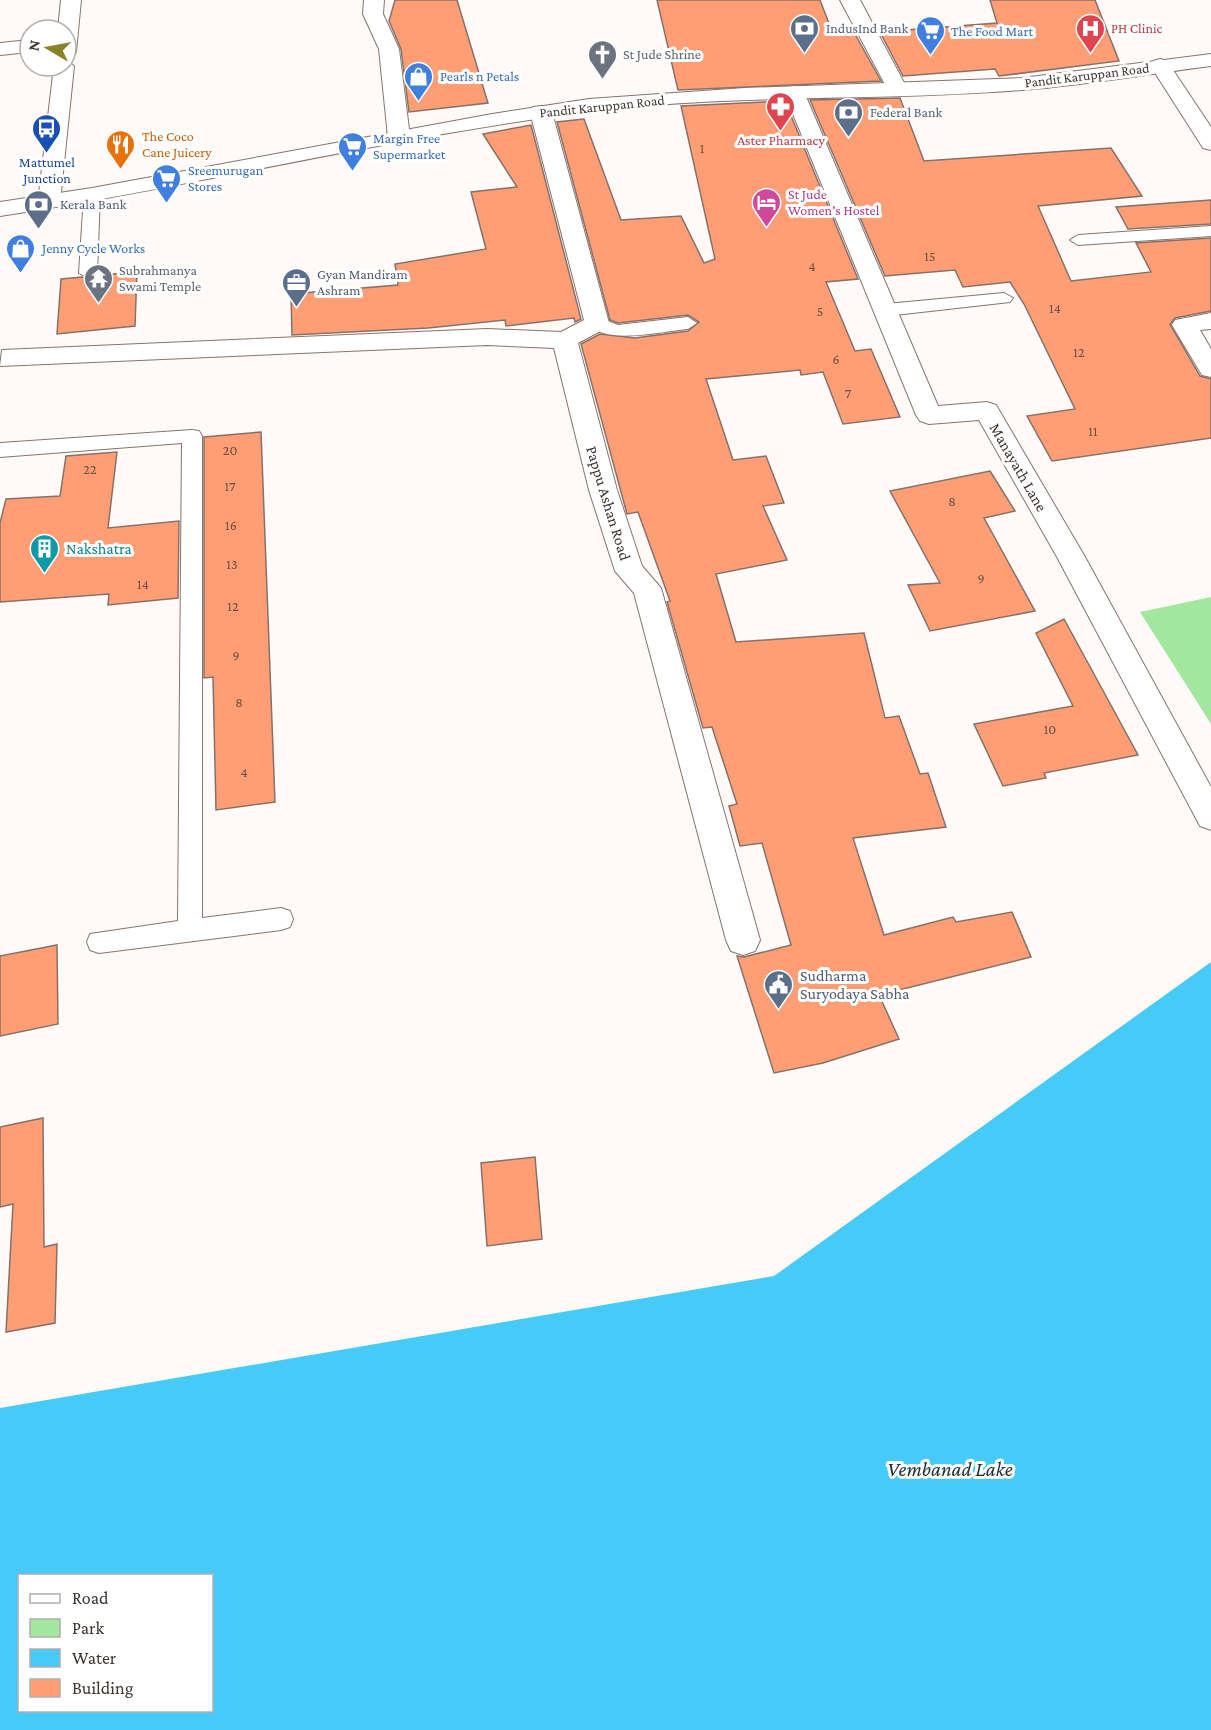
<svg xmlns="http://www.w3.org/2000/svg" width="1211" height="1730" font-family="'Crimson Pro',serif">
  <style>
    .green { fill: #a1e79d }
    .water { fill: #46caf7; fill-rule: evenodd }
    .building { fill: #ff9e74; stroke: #857169; stroke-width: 1.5 }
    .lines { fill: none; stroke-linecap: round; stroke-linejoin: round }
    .service-casing { stroke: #87736b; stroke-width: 2 }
    .minor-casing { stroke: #87736b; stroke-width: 2 }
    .secondary-casing { stroke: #87736b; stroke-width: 2 }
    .service { fill: #fff; fill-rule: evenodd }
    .minor { fill: #fff; fill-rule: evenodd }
    .secondary { fill: #fff; fill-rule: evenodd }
    .labels { text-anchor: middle; stroke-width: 6; stroke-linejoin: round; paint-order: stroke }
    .far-service-label { font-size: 14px; fill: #4e5e75; stroke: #fff; text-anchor: start }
    .far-health-label { font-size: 14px; fill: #be3a42; stroke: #fff; text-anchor: start }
    .far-shop-label { font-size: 14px; fill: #366cbe; stroke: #fff; text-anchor: start }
    .far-worship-label { font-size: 14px; fill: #5b616d; stroke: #fff; text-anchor: start }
    .far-street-label { font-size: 14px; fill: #3d3531; stroke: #fff }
    .far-food-label { font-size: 14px; fill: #c56008; stroke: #fff; text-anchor: start }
    .number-label { font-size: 14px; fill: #6e4f42 }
    .far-transit-label { font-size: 14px; fill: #164399; stroke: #fff }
    .far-hotel-label { font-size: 14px; fill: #b23c85; stroke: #fff; text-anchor: start }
    .street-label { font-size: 16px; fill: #3d3531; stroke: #fff }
    .culture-label { font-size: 16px; fill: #0d838f; stroke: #fff; text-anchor: start }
    .service-label { font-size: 16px; fill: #4e5e75; stroke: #fff; text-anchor: start }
    .near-water-label { font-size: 21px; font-style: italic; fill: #1b3039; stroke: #fff }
  </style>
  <rect width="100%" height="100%" fill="#fffaf8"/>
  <!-- green -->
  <path class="green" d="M1211 597V724L1140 612Z"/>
  <!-- water -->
  <path class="water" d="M1211 962V1730H0V1408L774 1276ZM20 1576H212V1710H20Z"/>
  <!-- building -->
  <g class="building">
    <path d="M395 0H457L488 103 409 112 401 49 389 21Z"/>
    <path d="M657 0H820L830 26H841L843 35 855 34 881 81 678 90Z"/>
    <path d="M990 0H1095L1119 61 999 76 995 69 903 76 880 32 997 23Z"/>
    <path d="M900 98 924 161 1111 148 1142 196 1038 206 1071 281 1151 272 1136 243 1211 238V311L1175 318 1170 324 1200 376 1211 379V438L1052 461 1027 416 1075 409 1024 304 1010 282 963 287 955 270 885 276 810 100Z"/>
    <path d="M785 101 858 279 826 282 855 351 871 349 900 417 843 424 823 372 801 375 800 370 706 379 733 460 766 456 784 503 763 506 787 560 716 574 736 642 864 633 885 718 899 716 920 774 928 773 946 827 853 838 884 935 953 917 956 922 1012 912 1031 957 879 995 899 1039 823 1063 774 1073 737 956 744 957 791 945 762 843 740 846 729 806 737 804 712 727 703 728 667 602 670 601 638 512 627 514 581 344 600 334 635 338 688 331 699 322 688 315 618 323 610 320 557 122 584 119 621 220 681 216 704 263 715 259 681 106Z"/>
    <path d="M531 125 581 319 575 322 574 318 506 326 505 320 428 328 292 335 291 294 398 285 395 264 486 249 471 192 517 187 483 134Z"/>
    <path d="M1211 200V224L1128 229 1116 207Z"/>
    <path d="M137 271 135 326 57 334 61 279 82 277 89 280 97 276Z"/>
    <path d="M261 432 275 802 216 810 213 677 204 678V437Z"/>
    <path d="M117 452 108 528 179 521 178 598 108 605 109 594 0 602V523L6 499 60 496 66 456Z"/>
    <path d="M990 471 1015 511 984 518 1035 611 930 631 908 585 940 583 890 491Z"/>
    <path d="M1064 619 1138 755 1044 773 1046 778 1003 786 974 724 1073 706 1036 633Z"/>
    <path d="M57 945 58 1024 0 1036V956Z"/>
    <path d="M43 1118 44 1247 57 1244 55 1323 6 1332 13 1204 0 1207V1127Z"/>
    <path d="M535 1157 542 1239 487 1246 481 1163Z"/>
  </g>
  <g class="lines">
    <defs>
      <g id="service">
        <path d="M92 190 100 195 97 273 88 278 79 273 84 195Z"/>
        <path d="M1211 226V236L1078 245 1070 240 1078 235Z"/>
        <path d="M1004 293 1013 298 1010 302 886 316 877 310 886 304Z"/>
        <path d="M597 317 618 325 688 317 697 323 688 329C664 331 603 346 588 323L591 319Z"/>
        <path d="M192 430 199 431 202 436V918L281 908 290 911 293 919 290 927 281 930 99 953 90 950 87 942 90 934 178 921 182 443 0 457V443Z"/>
      </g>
      <g id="minor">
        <path d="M61 0H81L76 52 73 56 66 58V30H58Z"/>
        <path d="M364 0H384L383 14 399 49 410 137 407 142H391L388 137 379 49 363 14Z"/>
        <path d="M840 0H860L908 90 905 94H891L888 90Z"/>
        <path d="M30 40V52L0 55V43Z"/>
        <path d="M1160 59 1167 61 1211 127V150L1203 148 1150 65 1153 61Z"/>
        <path d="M66 60 74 66 60 202 57 207H41L38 202 54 66H66Z"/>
        <path d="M794 86 801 88 804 92 938 406 987 402 996 405 1085 557 1211 787V830L1200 826 1057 557 979 420 929 424 920 421 916 415 784 92 787 88Z"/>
        <path d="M541 106 549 107 552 112 609 323 606 328 578 343 617 490 642 566 661 588 760 940 755 951 743 955 731 951 726 940 634 593 615 571 589 490 554 348 487 345 0 366 2 350 487 329 561 332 584 320 530 112 533 107Z"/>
        <path d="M1211 313V329L1200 330 1211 349V377L1202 375 1172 325 1175 320Z"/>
      </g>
      <path id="secondary" d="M1211 54V66C1148 74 1085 85 1022 90 877 102 731 93 587 112 390 137 196 186 0 216V202L92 188 492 114 589 99 745 88 1022 78Z"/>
    </defs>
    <!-- service casing -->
    <use href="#service" class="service-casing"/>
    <!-- minor casing -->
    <use href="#minor" class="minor-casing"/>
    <!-- secondary casing -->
    <use href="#secondary" class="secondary-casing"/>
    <!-- service -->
    <use href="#service" class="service"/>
    <!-- minor -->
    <use href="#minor" class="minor"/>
    <!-- secondary -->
    <use href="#secondary" class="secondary"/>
  </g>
  <!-- icons -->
  <defs>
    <symbol id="bank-pin" viewBox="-11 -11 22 30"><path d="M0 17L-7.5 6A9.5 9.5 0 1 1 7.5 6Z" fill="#5c6f8a" stroke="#fff"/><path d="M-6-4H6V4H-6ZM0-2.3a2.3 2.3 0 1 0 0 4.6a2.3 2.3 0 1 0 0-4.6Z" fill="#fff"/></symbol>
    <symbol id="hospital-pin" viewBox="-11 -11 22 30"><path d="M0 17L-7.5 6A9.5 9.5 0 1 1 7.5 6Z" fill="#e0444e" stroke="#fff"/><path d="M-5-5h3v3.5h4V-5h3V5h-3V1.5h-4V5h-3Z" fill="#fff"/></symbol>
    <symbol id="supermarket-pin" viewBox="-11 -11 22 30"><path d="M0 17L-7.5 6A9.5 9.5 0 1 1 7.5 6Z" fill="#3f7fe0" stroke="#fff"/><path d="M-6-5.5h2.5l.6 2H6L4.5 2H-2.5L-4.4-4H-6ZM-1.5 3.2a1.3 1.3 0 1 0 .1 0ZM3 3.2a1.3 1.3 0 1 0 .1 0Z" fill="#fff"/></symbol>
    <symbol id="church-pin" viewBox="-11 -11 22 30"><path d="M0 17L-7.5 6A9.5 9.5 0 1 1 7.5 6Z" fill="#6b7280" stroke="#fff"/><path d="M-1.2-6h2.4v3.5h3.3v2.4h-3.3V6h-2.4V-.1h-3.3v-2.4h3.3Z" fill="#fff"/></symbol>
    <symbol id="shop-pin" viewBox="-11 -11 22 30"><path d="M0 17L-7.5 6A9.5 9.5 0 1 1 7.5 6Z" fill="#3f7fe0" stroke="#fff"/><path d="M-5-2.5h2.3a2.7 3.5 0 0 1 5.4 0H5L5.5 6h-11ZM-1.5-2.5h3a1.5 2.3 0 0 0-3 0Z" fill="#fff"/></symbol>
    <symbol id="pharmacy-pin" viewBox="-11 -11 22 30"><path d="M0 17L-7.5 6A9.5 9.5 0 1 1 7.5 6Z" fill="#e0444e" stroke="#fff"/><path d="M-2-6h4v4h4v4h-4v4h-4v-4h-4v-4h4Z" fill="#fff"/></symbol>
    <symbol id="bus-pin" viewBox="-11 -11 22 30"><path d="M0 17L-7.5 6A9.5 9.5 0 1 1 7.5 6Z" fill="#1a4fb4" stroke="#fff"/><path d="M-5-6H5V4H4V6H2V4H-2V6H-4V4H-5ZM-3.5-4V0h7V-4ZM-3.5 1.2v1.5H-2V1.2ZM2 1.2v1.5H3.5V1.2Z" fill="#fff"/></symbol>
    <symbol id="restaurant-pin" viewBox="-11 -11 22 30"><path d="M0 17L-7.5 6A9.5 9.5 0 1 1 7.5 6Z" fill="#e8710a" stroke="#fff"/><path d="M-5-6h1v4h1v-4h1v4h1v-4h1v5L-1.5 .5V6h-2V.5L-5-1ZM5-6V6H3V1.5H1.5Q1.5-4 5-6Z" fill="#fff"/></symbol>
    <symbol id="hotel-pin" viewBox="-11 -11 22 30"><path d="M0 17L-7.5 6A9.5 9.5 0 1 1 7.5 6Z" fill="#d1479c" stroke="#fff"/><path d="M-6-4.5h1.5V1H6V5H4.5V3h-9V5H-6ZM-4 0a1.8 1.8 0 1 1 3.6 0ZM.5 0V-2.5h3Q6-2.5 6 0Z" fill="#fff"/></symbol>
    <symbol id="temple-pin" viewBox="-11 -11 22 30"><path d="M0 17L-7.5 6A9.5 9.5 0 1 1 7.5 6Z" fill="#6b7280" stroke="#fff"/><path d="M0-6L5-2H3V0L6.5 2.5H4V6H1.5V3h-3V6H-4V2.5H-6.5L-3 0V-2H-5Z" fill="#fff"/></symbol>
    <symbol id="office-pin" viewBox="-11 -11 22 30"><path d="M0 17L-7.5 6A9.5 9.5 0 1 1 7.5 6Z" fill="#5c6f8a" stroke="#fff"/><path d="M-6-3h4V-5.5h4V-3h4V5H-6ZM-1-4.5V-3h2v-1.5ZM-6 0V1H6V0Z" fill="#fff"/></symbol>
    <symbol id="building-pin" viewBox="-11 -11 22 30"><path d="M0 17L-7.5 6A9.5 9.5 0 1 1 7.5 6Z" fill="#0f9aa8" stroke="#fff"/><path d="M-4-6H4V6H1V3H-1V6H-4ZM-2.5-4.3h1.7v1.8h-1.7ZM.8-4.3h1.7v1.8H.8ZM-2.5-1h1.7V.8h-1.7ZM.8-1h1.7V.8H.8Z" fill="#fff"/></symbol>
    <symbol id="civic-pin" viewBox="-11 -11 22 30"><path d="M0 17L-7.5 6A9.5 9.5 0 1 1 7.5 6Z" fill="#5c6f8a" stroke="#fff"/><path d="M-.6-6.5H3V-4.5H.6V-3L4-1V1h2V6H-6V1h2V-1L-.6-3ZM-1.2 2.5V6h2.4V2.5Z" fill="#fff"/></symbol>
  </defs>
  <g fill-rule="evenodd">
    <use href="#bank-pin" x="788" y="12" width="33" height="45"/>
    <use href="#hospital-pin" x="1074" y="12" width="33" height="45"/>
    <use href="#supermarket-pin" x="914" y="14" width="33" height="45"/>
    <use href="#church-pin" x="586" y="38" width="33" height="45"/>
    <use href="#shop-pin" x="402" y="60" width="33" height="45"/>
    <use href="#pharmacy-pin" x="764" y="90" width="33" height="45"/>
    <use href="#bank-pin" x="832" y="96" width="33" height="45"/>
    <use href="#bus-pin" x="30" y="112" width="33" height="45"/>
    <use href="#restaurant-pin" x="104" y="128" width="33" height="45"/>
    <use href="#supermarket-pin" x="336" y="130" width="33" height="45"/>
    <use href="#supermarket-pin" x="150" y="162" width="33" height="45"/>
    <use href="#hotel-pin" x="750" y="186" width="33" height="45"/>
    <use href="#bank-pin" x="22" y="188" width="33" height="45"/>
    <use href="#shop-pin" x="4" y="232" width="33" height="45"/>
    <use href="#temple-pin" x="82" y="262" width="33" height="45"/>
    <use href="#office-pin" x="280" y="266" width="33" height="45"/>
    <use href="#building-pin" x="28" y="532" width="33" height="45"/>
    <use href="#civic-pin" x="762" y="968" width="33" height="45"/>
  </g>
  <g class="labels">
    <!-- far-service labels -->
    <g class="far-service-label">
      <text x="826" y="33">IndusInd Bank</text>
      <text x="870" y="117">Federal Bank</text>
      <text x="60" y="209">Kerala Bank</text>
      <text x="317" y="279">Gyan Mandiram<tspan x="317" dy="16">Ashram</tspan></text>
    </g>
    <!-- far-health labels -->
    <g class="far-health-label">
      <text x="1111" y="33">PH Clinic</text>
      <text x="781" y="145" text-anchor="middle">Aster Pharmacy</text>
    </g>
    <!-- far-shop labels -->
    <g class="far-shop-label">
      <text x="951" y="36">The Food Mart</text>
      <text x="440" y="81">Pearls n Petals</text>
      <text x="373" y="143">Margin Free<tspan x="373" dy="16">Supermarket</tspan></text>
      <text x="188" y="175">Sreemurugan<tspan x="188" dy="16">Stores</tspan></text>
      <text x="42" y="253">Jenny Cycle Works</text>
    </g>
    <!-- far-worship labels -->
    <g class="far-worship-label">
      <text x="623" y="59">St Jude Shrine</text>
      <text x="119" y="275">Subrahmanya<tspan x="119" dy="16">Swami Temple</tspan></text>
    </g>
    <!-- far-street labels -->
    <g class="far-street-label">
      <text transform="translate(1087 75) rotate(-7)" y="5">Pandit Karuppan Road</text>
      <text transform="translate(602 106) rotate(-6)" y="5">Pandit Karuppan Road</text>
    </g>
    <!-- far-food labels -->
    <g class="far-food-label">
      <text x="142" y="141">The Coco<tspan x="142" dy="16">Cane Juicery</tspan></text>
    </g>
    <!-- number labels -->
    <g class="number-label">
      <text x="702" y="153">1</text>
      <text x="930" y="261">15</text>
      <text x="812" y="271">4</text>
      <text x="1055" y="313">14</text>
      <text x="820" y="316">5</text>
      <text x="1079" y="357">12</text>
      <text x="836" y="364">6</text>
      <text x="848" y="398">7</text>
      <text x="1093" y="436">11</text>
      <text x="230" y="455">20</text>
      <text x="90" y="474">22</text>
      <text x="230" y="491">17</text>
      <text x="952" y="506">8</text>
      <text x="231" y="530">16</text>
      <text x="232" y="569">13</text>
      <text x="981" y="583">9</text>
      <text x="143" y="589">14</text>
      <text x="233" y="611">12</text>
      <text x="236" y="660">9</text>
      <text x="239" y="707">8</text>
      <text x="1050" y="734">10</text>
      <text x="244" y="777">4</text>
    </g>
    <!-- far-transit labels -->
    <g class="far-transit-label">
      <text x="47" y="167">Mattumel<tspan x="47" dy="16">Junction</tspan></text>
    </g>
    <!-- far-hotel labels -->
    <g class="far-hotel-label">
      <text x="788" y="199">St Jude<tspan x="788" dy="16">Women's Hostel</tspan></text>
    </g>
    <!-- street labels -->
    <g class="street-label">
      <text transform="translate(1019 467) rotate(60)" y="6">Manayath Lane</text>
      <text transform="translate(609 503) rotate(73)" y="6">Pappu Ashan Road</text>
    </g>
    <!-- culture labels -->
    <g class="culture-label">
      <text x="66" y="554">Nakshatra</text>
    </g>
    <!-- service labels -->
    <g class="service-label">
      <text x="800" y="981">Sudharma<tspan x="800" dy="18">Suryodaya Sabha</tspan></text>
    </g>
    <!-- near-water labels -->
    <g class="near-water-label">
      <text x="950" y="1476">Vembanad Lake</text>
    </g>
  </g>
  <!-- legend -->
  <rect x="18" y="1574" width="195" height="138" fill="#ffffff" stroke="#b1aead" stroke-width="1.5"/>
  <rect x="30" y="1594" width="30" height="9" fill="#ffffff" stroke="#b1aead" stroke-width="1.5"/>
  <text x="72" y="1604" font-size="18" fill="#3d3531">Road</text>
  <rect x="30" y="1619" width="30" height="18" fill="#a1e79d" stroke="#b1aead" stroke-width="1.5"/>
  <text x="72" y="1634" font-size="18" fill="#3d3531">Park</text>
  <rect x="30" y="1649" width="30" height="18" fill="#46caf7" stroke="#b1aead" stroke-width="1.5"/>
  <text x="72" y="1664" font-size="18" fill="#3d3531">Water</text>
  <rect x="30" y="1679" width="30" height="18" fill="#ff9e74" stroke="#b1aead" stroke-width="1.5"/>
  <text x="72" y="1694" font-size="18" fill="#3d3531">Building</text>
  <!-- north arrow -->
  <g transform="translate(48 48) rotate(280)"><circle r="28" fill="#ffffff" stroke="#b1aead" stroke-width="1.5"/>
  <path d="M0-4.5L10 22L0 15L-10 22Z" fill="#898229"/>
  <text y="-9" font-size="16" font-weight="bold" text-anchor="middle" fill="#3d3531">N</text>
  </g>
</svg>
